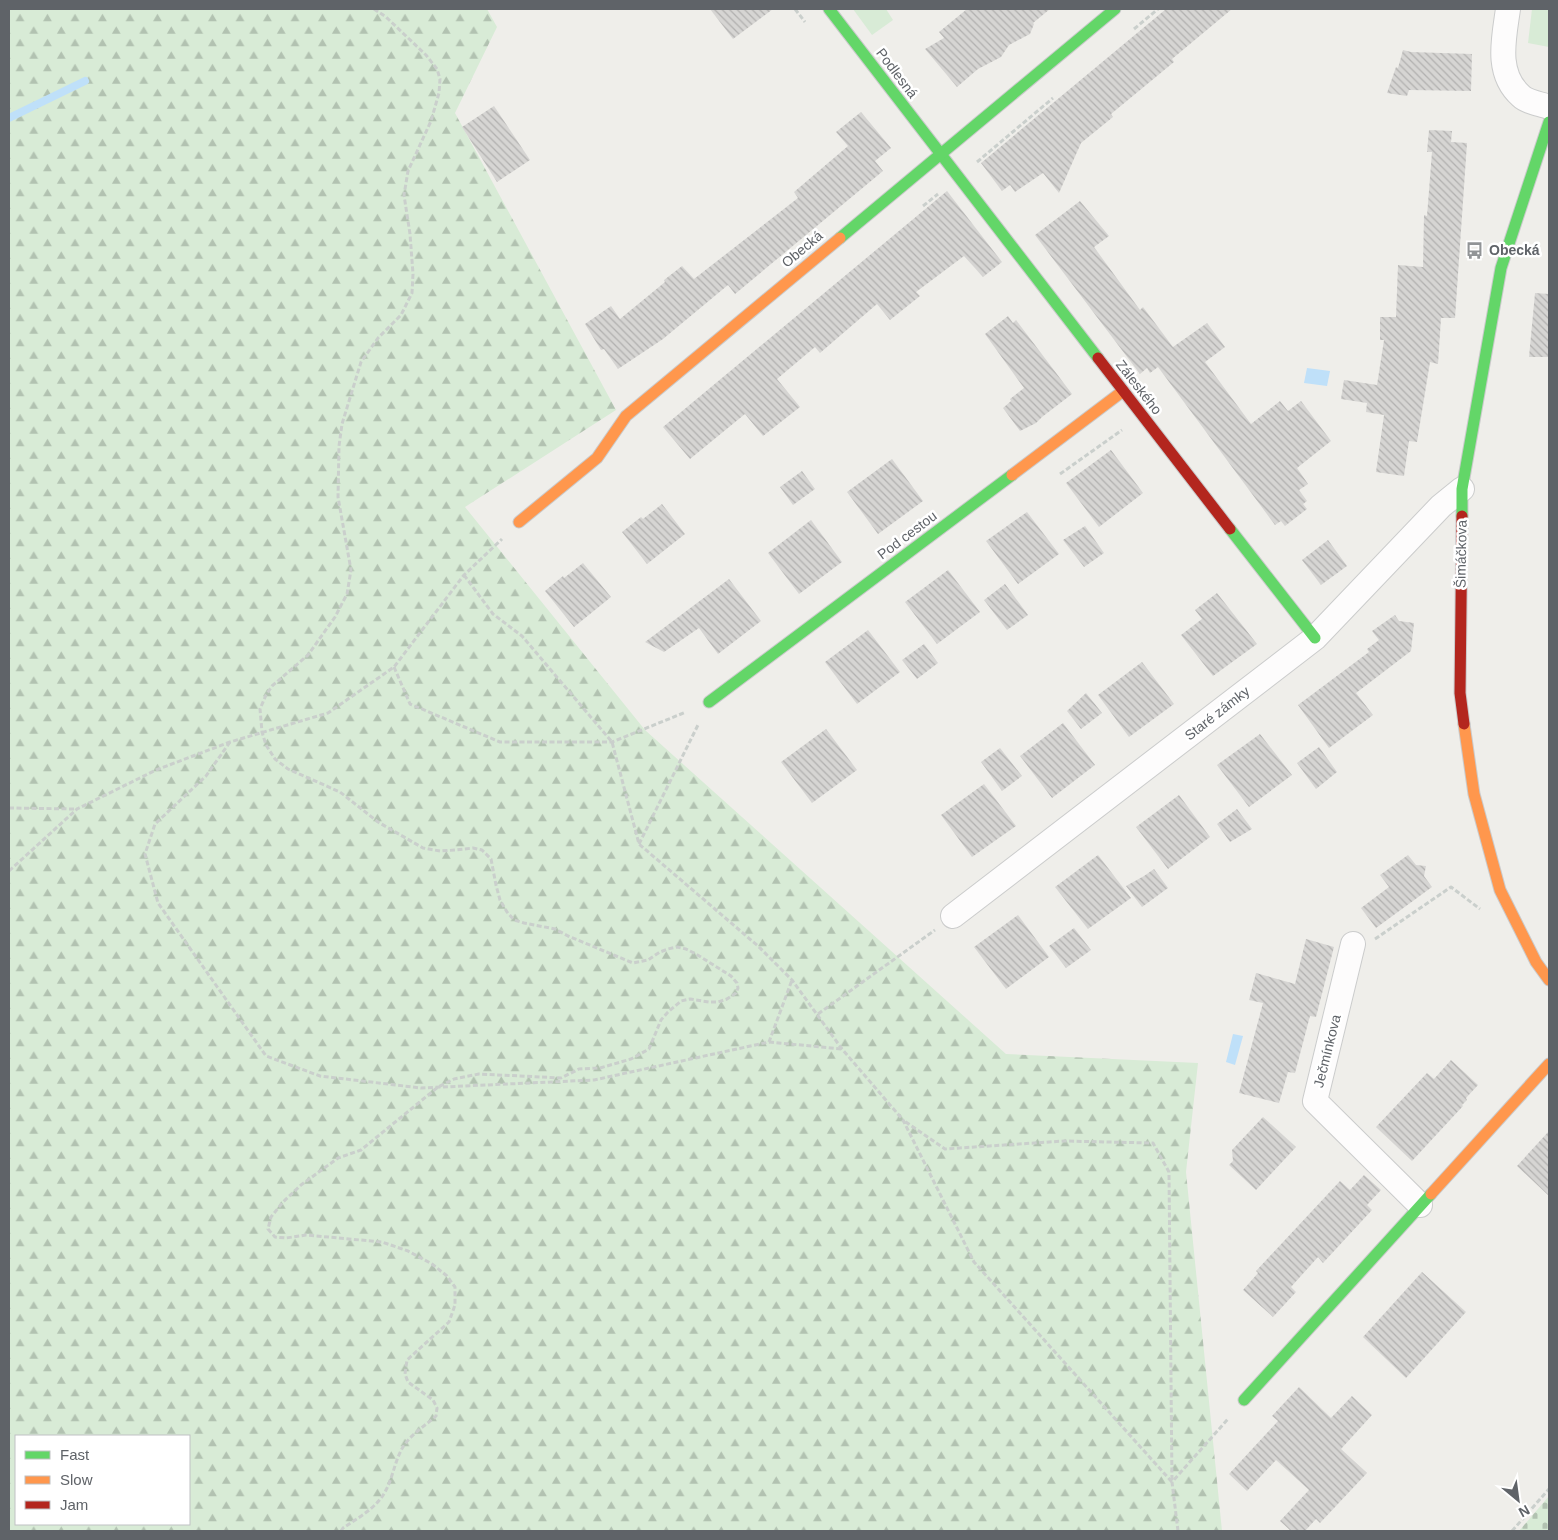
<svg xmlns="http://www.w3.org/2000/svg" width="1558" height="1540" font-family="Arial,sans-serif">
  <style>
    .forest { fill: url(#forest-firs); fill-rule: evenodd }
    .cemetery { fill: url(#cemetery-stones) }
    .green { fill: #d8ebd6 }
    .water { fill: #bfe0f9 }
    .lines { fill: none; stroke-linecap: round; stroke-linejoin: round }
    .stream { stroke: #bfe0f9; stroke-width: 8 }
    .building { fill: url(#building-back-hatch) }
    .street-casing { stroke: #cbcccc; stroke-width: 26 }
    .fast-casing { stroke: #cacacb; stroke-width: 13 }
    .slow-casing { stroke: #cacacb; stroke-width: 13 }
    .jam-casing { stroke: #cacacb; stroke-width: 13 }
    .path { stroke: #cacfcc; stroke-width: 3; stroke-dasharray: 5 2.5; stroke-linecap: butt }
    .street { stroke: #fdfcfc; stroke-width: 24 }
    .fast { stroke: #63d668; stroke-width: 11 }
    .slow { stroke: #ff974d; stroke-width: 11 }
    .jam { stroke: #b3261e; stroke-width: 11 }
    .labels { text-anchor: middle; stroke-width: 5; stroke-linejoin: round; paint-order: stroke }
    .street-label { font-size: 14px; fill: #5f6368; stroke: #fff }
    .poi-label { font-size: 14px; font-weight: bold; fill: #5f6368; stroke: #fff; text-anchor: start }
  </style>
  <defs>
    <pattern id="forest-firs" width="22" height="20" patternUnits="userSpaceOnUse" patternTransform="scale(1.25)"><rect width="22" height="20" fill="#d8ebd6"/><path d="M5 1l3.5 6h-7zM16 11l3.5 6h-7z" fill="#b2c2b1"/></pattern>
    <pattern id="cemetery-stones" width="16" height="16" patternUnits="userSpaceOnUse" patternTransform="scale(1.25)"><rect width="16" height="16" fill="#d8ebd6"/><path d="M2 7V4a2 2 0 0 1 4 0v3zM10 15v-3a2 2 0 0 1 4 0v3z" fill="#b2c2b1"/></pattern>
    <pattern id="building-back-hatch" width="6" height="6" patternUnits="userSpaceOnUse" patternTransform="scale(1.25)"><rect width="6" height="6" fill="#d6d5d3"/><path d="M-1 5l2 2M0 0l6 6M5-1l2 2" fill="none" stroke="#b1b0af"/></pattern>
  </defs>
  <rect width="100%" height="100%" fill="#efeeea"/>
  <!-- forest -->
  <path class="forest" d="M9 9H487L497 27 455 113 616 410 465 507 645 730 1006 1054 1198 1063 1186 1172 1222 1531H9ZM16 1436H189V1524H16Z"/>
  <!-- cemetery -->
  <path class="cemetery" d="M1549 1496V1531H1519Z"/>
  <!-- green -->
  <g class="green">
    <path d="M853 9H886L893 20 872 35Z"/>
    <path d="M1532 9H1549V47L1528 43Z"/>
  </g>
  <!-- water -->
  <g class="water">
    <path d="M1307 368 1330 371 1327 386 1304 383Z"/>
    <path d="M1233 1034 1243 1036 1235 1065 1226 1062Z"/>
  </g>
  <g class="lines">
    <!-- stream -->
    <path class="stream" d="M9 118 85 81"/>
  </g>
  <!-- building -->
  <g class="building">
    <path d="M710 9H773L733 39Z"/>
    <path d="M967 9H1050L1033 23 1034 24 1030 34 1009 45 1001 57 978 69 957 87 925 49 944 38 939 32Z"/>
    <path d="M1166 9H1232L1172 59 1174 62 1111 114 1113 117 1081 143 1059 193 1043 173 1015 192 1010 185 1002 191 981 163Z"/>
    <path d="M1403 50 1411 52 1472 54 1471 91 1409 90 1407 96 1387 93 1396 67 1398 68Z"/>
    <path d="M494 106 530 160 497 182 462 127Z"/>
    <path d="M861 112 891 148 875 161 883 171 735 294 728 285 663 339 618 369 604 349 601 350 585 324 611 306 620 319 665 282 664 280 682 266 694 279 798 198 794 192 848 146 836 132Z"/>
    <path d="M1429 130 1452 131 1451 142 1467 143 1455 318H1441L1438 364 1430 362 1417 442 1409 441 1404 476 1376 472 1384 415 1366 412 1367 403 1341 399 1344 380 1377 385 1384 340H1380V317H1396L1398 265 1423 267 1424 215 1427 216 1432 152H1427Z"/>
    <path d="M947 191 1002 262 983 277 964 256 916 292 920 296 890 320 877 304 820 353 815 347 777 379 800 407 763 436 745 414 690 459 663 427Z"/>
    <path d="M1080 201 1109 236 1094 247 1140 310 1143 307 1173 347 1207 323 1225 347 1205 362 1251 424 1280 401 1288 411 1301 401 1331 441 1297 468 1308 484 1299 490 1307 501 1303 504 1307 509 1285 526 1281 521 1275 525 1158 367 1150 373 1147 368 1140 374 1035 235Z"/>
    <path d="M1535 293 1549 294V357H1529Z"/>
    <path d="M1008 316 1013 323 1016 320 1072 394 1042 417 1036 423 1020 431 1003 408 1011 401 1010 399 1024 388 985 334Z"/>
    <path d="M1111 450 1143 493 1099 527 1066 483Z"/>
    <path d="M892 459 923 501 878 534 847 492Z"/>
    <path d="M802 471 815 489 793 505 780 487Z"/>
    <path d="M662 504 685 534 647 564 622 532 641 517 643 519Z"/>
    <path d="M1027 512 1059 554 1018 584 986 541Z"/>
    <path d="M811 520 842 562 799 594 768 553Z"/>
    <path d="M1085 526 1104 553 1084 567 1063 540Z"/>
    <path d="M1328 540 1347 566 1321 585 1302 560Z"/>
    <path d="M583 563 611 597 574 627 545 591 563 576 564 578Z"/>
    <path d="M948 570 980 612 937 644 905 602Z"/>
    <path d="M729 579 761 621 718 654 699 628 664 652 645 642Z"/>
    <path d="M1005 584 1028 615 1007 630 984 600Z"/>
    <path d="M1217 593 1257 644 1213 676 1181 635 1202 619 1195 610Z"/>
    <path d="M1395 615 1399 621 1414 623 1411 651 1356 693 1373 715 1329 748 1298 705 1369 652 1367 649 1379 640 1372 631Z"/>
    <path d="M868 630 900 672 857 704 825 662Z"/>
    <path d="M924 644 938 663 917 679 902 660Z"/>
    <path d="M1142 662 1174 704 1129 737 1098 695Z"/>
    <path d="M1086 693 1102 713 1081 729 1067 711Z"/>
    <path d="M1063 723 1095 765 1052 798 1020 756Z"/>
    <path d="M826 729 857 770 812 803 781 762Z"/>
    <path d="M1260 734 1292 775 1249 807 1217 765Z"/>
    <path d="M1319 747 1337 772 1316 789 1297 763Z"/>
    <path d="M1000 748 1022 776 1002 791 981 762Z"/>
    <path d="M984 784 1016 826 972 857 941 815Z"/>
    <path d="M1179 795 1210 837 1168 869 1136 827Z"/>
    <path d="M1237 809 1252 829 1230 842 1217 824Z"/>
    <path d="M1098 855 1131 898 1088 929 1055 887Z"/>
    <path d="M1408 855 1416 865 1426 866 1424 876 1432 887 1376 928 1361 908 1389 887 1380 875Z"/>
    <path d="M1154 869 1168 888 1142 907 1126 886 1144 876Z"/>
    <path d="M1018 915 1049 957 1006 989 974 947Z"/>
    <path d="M1074 928 1091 950 1066 968 1049 946Z"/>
    <path d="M1306 939 1334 947 1316 1017 1310 1016 1295 1073 1288 1072 1279 1103 1239 1093 1263 1003 1249 1000 1256 973 1295 984Z"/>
    <path d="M1451 1060 1478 1085 1466 1098 1467 1100 1462 1105 1463 1106 1412 1161 1376 1127 1427 1073 1434 1079Z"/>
    <path d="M1263 1117 1296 1147 1256 1190 1229 1165 1233 1161 1232 1150Z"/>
    <path d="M1549 1131V1196L1517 1166Z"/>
    <path d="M1364 1175 1381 1190 1367 1205 1372 1210 1323 1263 1318 1257 1291 1287 1296 1292 1273 1317 1243 1290 1258 1273 1256 1271 1340 1181 1350 1190Z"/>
    <path d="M1422 1272 1466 1312 1406 1378 1363 1337Z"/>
    <path d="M1299 1387 1331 1418 1352 1396 1372 1415 1341 1449 1367 1473 1320 1523 1316 1519 1305 1531H1291L1280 1521 1309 1490 1276 1460 1247 1491 1229 1474 1278 1421 1272 1416Z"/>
  </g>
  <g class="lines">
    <defs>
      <g id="street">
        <path d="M1508 9C1504 38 1495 73 1521 96 1527 102 1541 104 1549 107"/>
        <path d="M953 916 1315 638 1441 506 1462 489"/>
        <path d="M1353 944 1315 1101 1420 1205"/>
      </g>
      <g id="fast">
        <path d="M829 9 1098 358"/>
        <path d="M840 238 1115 9"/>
        <path d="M1462 516V489L1501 268 1549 122"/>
        <path d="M1230 529 1315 638"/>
        <path d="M709 702 1012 475"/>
        <path d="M1244 1400 1431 1194"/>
      </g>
      <g id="slow">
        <path d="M1012 475 1123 391"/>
        <path d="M519 522 597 458 626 416 840 238"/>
        <path d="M1464 724 1474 794 1500 890 1536 962 1549 980"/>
        <path d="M1431 1194 1549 1064"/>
      </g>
      <g id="jam">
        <path d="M1098 358 1230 529"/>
        <path d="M1462 516 1460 693 1464 724"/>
      </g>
    </defs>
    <!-- street casing -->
    <use href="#street" class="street-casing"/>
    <!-- fast casing -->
    <use href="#fast" class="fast-casing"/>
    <!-- slow casing -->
    <use href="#slow" class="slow-casing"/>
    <!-- jam casing -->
    <use href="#jam" class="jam-casing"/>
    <!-- path -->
    <g class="path">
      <path d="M795 9 805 22"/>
      <path d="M1134 29 1158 9"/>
      <path d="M977 162 1053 98"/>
      <path d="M923 206 938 194"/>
      <path d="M1060 474 1122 430"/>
      <path d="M464 575 493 614 522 636 612 742 639 844 758 946 792 980 842 1049 903 1120 974 1262 1172 1482 1169 1172 1153 1143 1064 1141 945 1149 903 1120"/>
      <path d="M394 667 410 704 500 742H612L686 712"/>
      <path d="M230 742 206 776 155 824 145 854 158 903 266 1056 320 1076 421 1088 594 1080 769 1042 792 980"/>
      <path d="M9 808 77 809"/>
      <path d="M639 844 698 725"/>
      <path d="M9 871 77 809 156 770 230 742 328 713 394 667 464 575 502 539"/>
      <path d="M1375 939 1451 887 1480 909"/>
      <path d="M818 1014 935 930"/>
      <path d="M769 1042 842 1049"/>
      <path d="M341 1531 343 1528C358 1518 378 1507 386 1490 393 1477 395 1460 403 1447 411 1434 425 1426 436 1416L437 1408 433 1400 408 1382 405 1374 407 1360 449 1322 455 1305V1287L447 1276 432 1264 408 1251 382 1242 306 1235 286 1238 275 1237 268 1229 271 1217 283 1202 301 1185 338 1158 361 1150 438 1087 454 1079 479 1074 561 1078 579 1069 600 1068 631 1059 649 1049 661 1020 668 1012 681 1001 690 999 709 1002H718L727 999 736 993 738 988 737 983 731 976 696 954 686 949 677 947 668 949 660 952 648 960 633 963 568 936 555 929 524 923 514 920 507 912 500 900 496 885 491 859 482 850 473 848 456 850 440 851 423 848 378 822 340 792 288 769 275 759 266 745 262 732 260 709 266 695 272 686 308 655 335 617 347 594 351 570 338 497 339 446 342 424 361 362 378 338 401 315 412 293 413 274 410 234 404 195 408 171 431 121 439 93 440 79 437 69 426 55 386 17 374 9"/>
      <path d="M1178 1531 1172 1482 1228 1419"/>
      <path d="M1512 1531 1549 1489"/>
    </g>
    <!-- street -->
    <use href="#street" class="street"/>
    <!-- fast -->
    <use href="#fast" class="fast"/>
    <!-- slow -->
    <use href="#slow" class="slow"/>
    <!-- jam -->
    <use href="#jam" class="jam"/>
  </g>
  <!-- icons -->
  <defs>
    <symbol id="bus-bare" viewBox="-9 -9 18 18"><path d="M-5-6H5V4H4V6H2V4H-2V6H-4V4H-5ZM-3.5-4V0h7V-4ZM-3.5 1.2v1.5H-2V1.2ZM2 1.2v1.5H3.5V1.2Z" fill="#919496" stroke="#fff" stroke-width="2.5" paint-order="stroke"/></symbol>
  </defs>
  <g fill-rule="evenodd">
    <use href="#bus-bare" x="1462" y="238" width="25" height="25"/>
  </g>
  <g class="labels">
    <!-- street labels -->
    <g class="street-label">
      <text transform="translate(897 73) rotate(53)" y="5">Podlesná</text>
      <text transform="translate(802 249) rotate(-40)" y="5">Obecká</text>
      <text transform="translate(1139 387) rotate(52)" y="5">Záleského</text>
      <text transform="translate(907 535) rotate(-37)" y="5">Pod cestou</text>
      <text transform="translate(1461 554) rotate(-89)" y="5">Šimáčkova</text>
      <text transform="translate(1217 713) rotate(-38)" y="5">Staré zámky</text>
      <text transform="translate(1327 1051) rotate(-76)" y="5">Ječmínkova</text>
    </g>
    <!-- poi labels -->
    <g class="poi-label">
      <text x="1489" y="255">Obecká</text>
    </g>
  </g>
  <!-- border -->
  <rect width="1558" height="1540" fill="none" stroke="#5f6368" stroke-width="20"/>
  <!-- legend -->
  <rect x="15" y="1435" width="175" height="90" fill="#ffffff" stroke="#bfc1c3"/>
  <rect x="25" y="1451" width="25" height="8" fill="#63d668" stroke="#bfc1c3"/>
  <text x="60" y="1460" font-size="15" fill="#5f6368">Fast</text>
  <rect x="25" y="1476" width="25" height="8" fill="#ff974d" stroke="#bfc1c3"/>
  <text x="60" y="1485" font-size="15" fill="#5f6368">Slow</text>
  <rect x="25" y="1501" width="25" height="8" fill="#b3261e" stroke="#bfc1c3"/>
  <text x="60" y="1510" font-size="15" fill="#5f6368">Jam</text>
  <!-- north arrow -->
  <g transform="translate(1518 1500) rotate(151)" stroke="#ffffff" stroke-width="4" paint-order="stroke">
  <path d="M0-4L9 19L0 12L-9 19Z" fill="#5f6368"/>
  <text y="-8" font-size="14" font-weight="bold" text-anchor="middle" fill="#5f6368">N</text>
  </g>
</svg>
